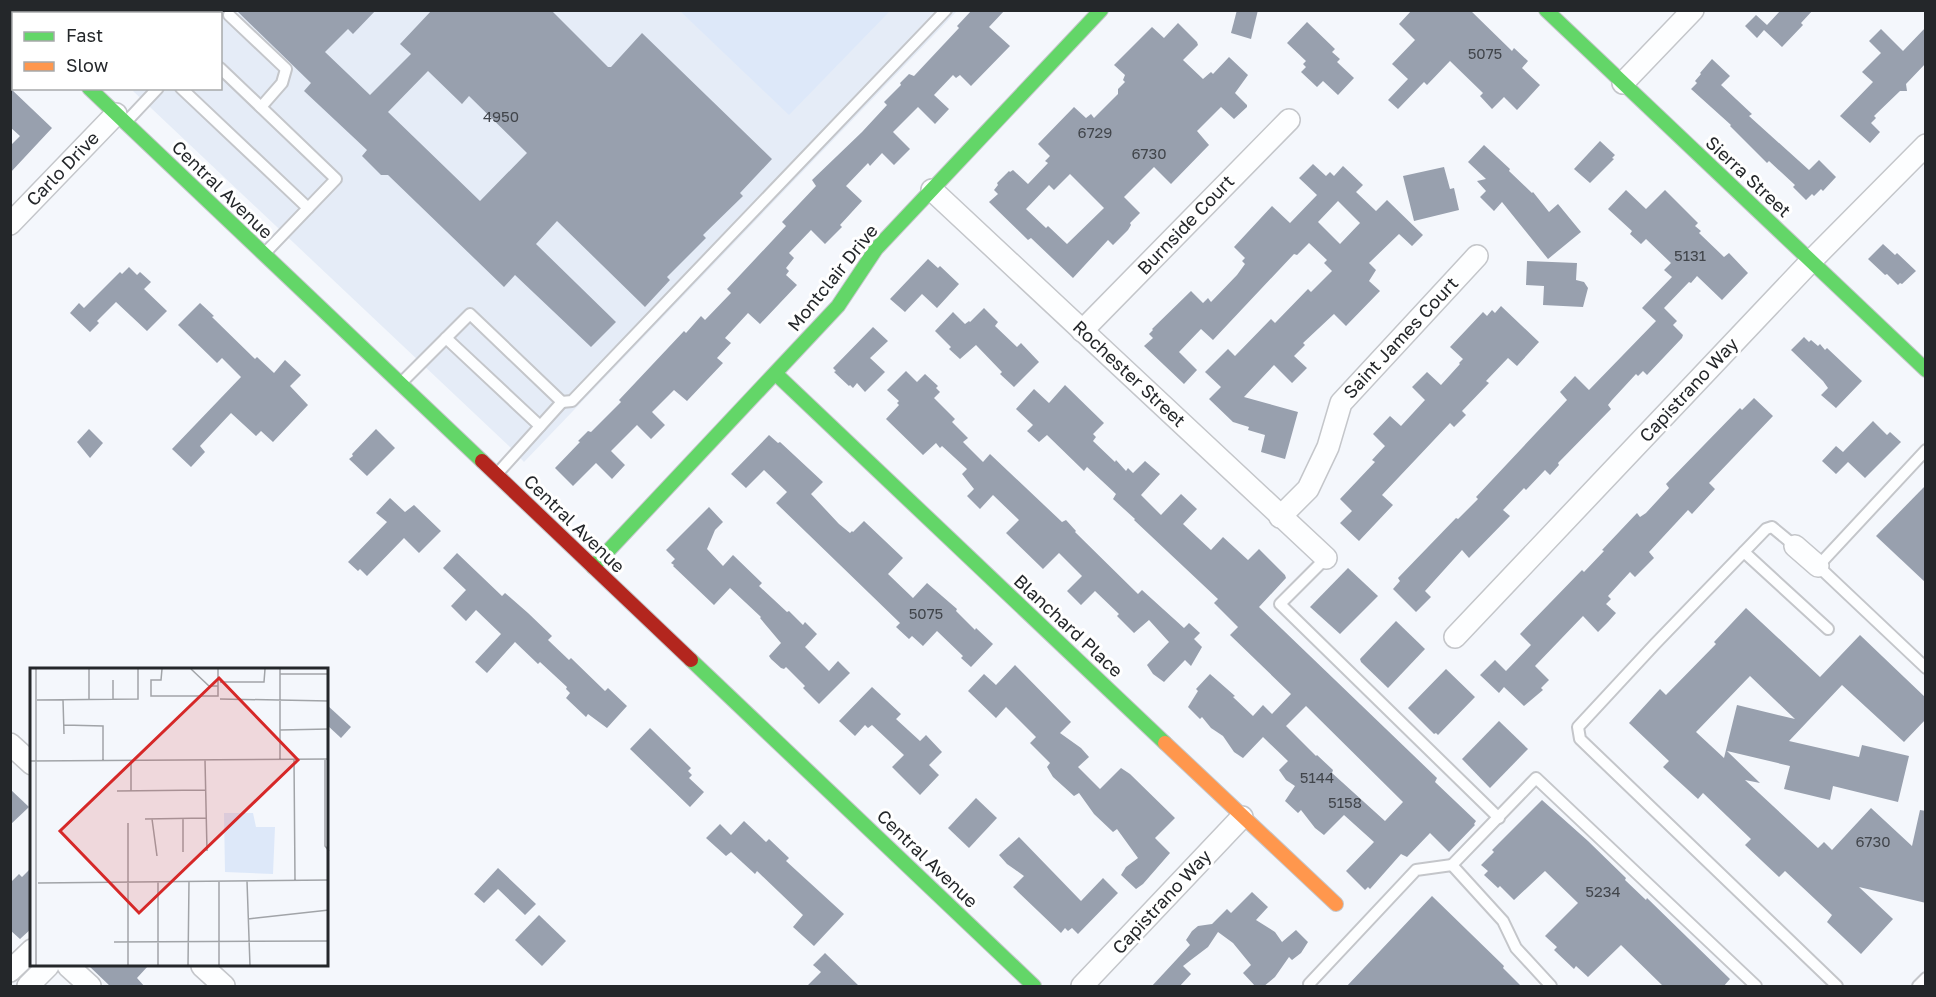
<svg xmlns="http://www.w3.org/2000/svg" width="1936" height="997" font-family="'Golos Text',sans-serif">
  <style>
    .built { fill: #e5ecf7 }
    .green { fill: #dde8f9 }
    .building { fill: #98a0ae; fill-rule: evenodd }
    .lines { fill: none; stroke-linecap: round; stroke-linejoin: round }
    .lane-casing { stroke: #c4c6ca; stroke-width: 14 }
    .street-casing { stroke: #c4c6ca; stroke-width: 24 }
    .fast-casing { stroke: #c4c6ca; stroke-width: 16 }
    .slow-casing { stroke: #c4c6ca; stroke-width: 16 }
    .jam-casing { stroke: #c4c6ca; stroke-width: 16 }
    .lane { stroke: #fdfeff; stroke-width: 10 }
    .street { stroke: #fdfeff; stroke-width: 21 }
    .fast { stroke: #63d668; stroke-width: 14 }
    .slow { stroke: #ff974d; stroke-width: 14 }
    .jam { stroke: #b3261e; stroke-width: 14 }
    .labels { text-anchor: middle; stroke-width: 6; stroke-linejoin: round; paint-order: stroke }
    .number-label { font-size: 15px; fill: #41454b }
    .street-label { font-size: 18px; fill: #24272a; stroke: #fff }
    .inset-road { fill: none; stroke: #a1a4a8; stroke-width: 1.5 }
    .view { fill: #d62828; fill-opacity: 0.15; stroke: #d62828; stroke-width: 3 }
    .inset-edge { fill: none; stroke: #24272a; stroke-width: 3 }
  </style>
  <rect width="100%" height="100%" fill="#f4f7fc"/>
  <!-- built -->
  <path class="built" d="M211 11H957L524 462 511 448 133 91 136 88H220V14L208 13Z"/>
  <!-- green -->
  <path class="green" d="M680 11H890L789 115Z"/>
  <!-- building -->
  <g class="building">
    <path d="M236 10H376L353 34 348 29 325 52 370 95 411 54 400 44 432 10H551L608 67H611L642 33 772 159 740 193 743 196 703 235 706 238 667 277 670 280 645 307 557 221 536 244 616 322 591 347 515 275 504 287 388 175H381L362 156 367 150 304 91 311 83ZM428 71 462 104 469 96 527 153 480 201 388 112Z"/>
    <path d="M972 10H1005L989 27 1010 46 971 86 960 75 956 78 953 75 934 95 949 109 935 124 918 107 893 132 910 149 894 165 882 153 870 166 868 163 846 186 862 201 840 225 842 227 825 244 811 230 789 253 794 258 786 268 789 271 786 275 797 285 760 324 748 313 725 338 731 343 717 358 723 363 687 401 674 390 652 412 665 425 651 439 637 425 611 451 625 465 612 479 596 463 573 486 555 468 580 442 578 441 588 431 591 432 621 402 619 400 684 331 686 333 701 316 705 320 731 293 727 289 786 226 782 222 816 186 812 180 862 132 887 105 884 102 901 85 900 83 909 74 914 76 959 28 957 26Z"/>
    <path d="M1237 10H1258L1251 39 1231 33Z"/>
    <path d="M1412 10H1470L1512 51 1514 48 1528 61 1522 68 1540 85 1517 110 1504 97 1492 109 1480 96 1483 93 1450 61 1427 85 1424 82 1398 109 1388 100 1408 79 1392 64 1415 40 1399 24Z"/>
    <path d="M1781 10H1813L1801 23 1803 25 1782 47 1764 30 1757 38 1745 26 1756 15 1767 25Z"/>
    <path d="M1307 22 1335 49 1332 52 1340 59 1337 62 1354 78 1338 95 1323 81 1317 87 1301 72 1306 67 1303 64 1306 61 1287 43Z"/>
    <path d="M1178 23 1197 42 1198 45 1183 60 1203 79 1211 72 1213 74 1229 57 1248 75 1235 93 1247 105V107L1234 119 1221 107 1197 131 1209 145 1171 184 1154 167 1124 197 1140 213 1130 223 1131 225 1128 230 1113 245 1108 240 1073 278 1031 238 1028 240 989 202 998 194 994 190 998 185 997 183 1009 171 1010 172 1013 170 1028 184 1048 163 1045 161 1050 156 1038 144 1074 107 1086 118 1091 114 1094 118 1118 94V89L1125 82 1123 80 1125 75 1114 65 1152 27 1164 38ZM1070 174 1104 208 1067 244 1048 226 1046 228 1026 209 1049 185 1054 190Z"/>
    <path d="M1926 27V63L1906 84 1907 91H1900L1874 116 1876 118 1871 123 1880 132 1870 143 1840 116 1873 82 1862 72 1881 53 1869 41 1881 29 1903 51Z"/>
    <path d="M1712 59 1730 76 1721 85 1752 114 1749 116 1809 170 1819 160 1836 177 1823 191 1821 189 1814 196 1812 194 1806 200 1793 187 1795 185 1769 161 1767 163 1730 126 1731 125 1691 89 1697 83 1695 81 1701 74 1700 73Z"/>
    <path d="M10 88 52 128 10 173V146L20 136 10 127Z"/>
    <path d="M1600 141 1615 155 1612 158 1614 159 1590 183 1574 169Z"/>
    <path d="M1484 145 1510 169 1509 171 1532 193 1533 192 1549 212 1558 204 1581 232 1548 259 1502 202 1494 211 1480 197 1486 191 1477 181 1486 179 1468 162Z"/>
    <path d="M1313 164 1326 176 1330 172 1334 176 1343 166 1363 185 1356 192 1376 211 1387 200 1423 235 1412 246 1399 234 1369 263 1376 270 1369 281 1380 291 1346 326 1334 314 1303 343 1305 345 1294 356 1307 368 1292 383 1274 365 1244 397 1298 412 1285 459 1261 452 1265 435 1248 430 1249 427 1233 422 1209 399 1221 387 1205 372 1228 349 1235 356 1271 319 1275 323 1308 289 1311 292 1332 271 1324 263 1327 260 1309 243 1297 255 1294 254 1213 340 1201 329 1179 352 1197 370 1184 384 1144 346 1153 338 1149 334 1153 330 1152 329 1191 291 1203 303 1208 298 1211 302 1237 275 1245 264 1242 261 1245 258 1234 247 1272 206 1290 223 1317 195 1299 178ZM1338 201 1360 223 1340 244 1318 222Z"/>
    <path d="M1444 167 1450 189 1454 188 1459 210 1414 221 1403 176Z"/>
    <path d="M1626 190 1646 209 1665 190 1698 223 1695 226 1701 231 1699 233 1724 257 1729 253 1748 273 1722 300 1697 276 1691 283 1689 282 1664 308 1677 321 1673 325 1683 335 1682 338 1647 375 1643 371 1638 376 1636 374 1612 400 1608 405 1611 409 1558 463 1559 465 1550 475 1545 470 1526 490 1524 488 1503 510 1510 516 1469 558 1462 550 1425 591 1431 597 1416 612 1393 589 1400 581 1398 578 1456 518 1458 519 1478 499 1476 497 1567 400 1560 392 1575 376 1589 390 1656 321 1642 308 1672 277 1664 270 1671 263 1646 239 1641 244 1630 234 1632 231 1608 209Z"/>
    <path d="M1883 244 1895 255 1897 253 1916 271 1902 284 1900 283 1898 285 1887 274 1885 275 1868 259Z"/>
    <path d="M928 259 938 268 940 266 959 284 937 308 922 294 905 312 890 299Z"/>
    <path d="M1527 261 1577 263 1576 280 1584 282 1588 288 1583 307 1543 305 1544 286 1526 285Z"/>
    <path d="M129 267 137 275 140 272 151 282 144 289 167 311 147 331 116 302 97 321 99 323 90 332 70 313 79 303 84 308 120 272 122 274Z"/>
    <path d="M200 303 214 316 212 317 255 359 257 357 274 373 285 360 301 375 290 386 308 405 273 442 261 431 256 436 231 413 200 446 205 452 191 467 172 449 241 377 222 358 217 363 178 325Z"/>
    <path d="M1501 306 1539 342 1517 366 1508 358 1486 381 1489 383 1462 411 1466 415 1454 427 1450 423 1382 495 1393 505 1359 541 1340 523 1352 511 1340 499 1375 462 1372 460 1385 446 1373 434 1390 416 1401 426 1425 400 1412 387 1427 372 1441 385 1460 364 1459 363 1463 359 1450 347 1483 312 1487 316 1492 310 1495 313Z"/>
    <path d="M984 308 998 322 995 326 1017 347 1021 343 1039 362 1014 387 1000 374 1002 372 976 345 960 359 949 349 951 347 935 331 953 312 965 324 969 321 970 322Z"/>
    <path d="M873 327 888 341 870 358 885 372 865 392 857 383 853 388 850 385 849 386 834 372 836 371 833 368Z"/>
    <path d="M1804 337 1809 342 1811 340 1818 346 1820 344 1825 350 1827 348 1862 381 1836 408 1821 395 1828 388 1823 381 1791 350Z"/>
    <path d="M906 371 917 382 925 374 938 386 936 388 940 392 934 398 955 419 952 422 968 438 963 442 983 462 990 454 1062 522 1066 520 1076 531 1075 532 1138 594 1142 590 1184 628 1189 623 1200 633 1194 639 1202 647 1191 666 1185 660 1164 682 1153 674 1147 665 1169 642 1149 620 1134 633 1117 616 1119 614 1095 591 1081 605 1067 591 1082 576 1059 553 1043 569 1006 533 1019 520 993 495 980 509 967 496 974 489 962 474 967 469 942 446 940 448 936 443 923 455 886 419 899 405 897 403 899 401 887 390Z"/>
    <path d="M1065 385 1104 423 1093 434 1096 437 1093 441 1115 462 1116 460 1126 471 1128 468 1133 473 1145 461 1160 474 1141 495 1161 515 1181 494 1197 509 1183 524 1211 550 1223 537 1248 560 1259 549 1285 575 1286 578 1259 607 1437 778 1435 782 1476 821 1474 824 1475 825 1449 852 1430 833 1407 857 1401 854 1370 889 1368 887 1365 890 1346 871 1374 842 1344 815 1324 835 1315 828 1301 810 1298 813 1285 801 1295 786 1286 780 1279 770 1288 761 1263 737 1243 758 1234 752 1223 736 1211 728 1202 717 1200 719 1188 707 1198 691 1196 689 1210 674 1235 696 1233 697 1253 716 1263 705 1272 714 1291 694 1230 635 1238 627 1214 603 1218 599 1134 520 1135 519 1113 499 1116 494 1087 467 1084 471 1047 435 1039 442 1027 431 1033 425 1016 409 1034 389 1049 403ZM1306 706 1403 802 1385 821 1332 773 1333 770 1317 755 1316 756 1286 726Z"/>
    <path d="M1754 398 1773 416 1709 483 1715 489 1692 514 1688 510 1649 552 1654 558 1635 577 1630 572 1608 596 1611 599 1606 604 1616 613 1608 622 1598 632 1583 616 1535 666 1549 680 1541 688 1543 690 1524 706 1504 687 1499 693 1480 675 1495 660 1506 671 1531 645 1520 634 1582 570 1584 572 1604 551 1602 550 1637 513 1640 517 1646 513 1669 488 1666 484 1740 408 1742 410Z"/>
    <path d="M1873 421 1887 435 1890 432 1901 442 1865 478 1848 462 1836 474 1822 461 1836 446 1843 452Z"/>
    <path d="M89 429 103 443 90 458 77 442Z"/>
    <path d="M376 429 395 448 367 476 349 459 353 456 352 454Z"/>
    <path d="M769 435 778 443 780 442 823 482 811 494 839 524 850 533 852 531 853 532 864 521 903 558 888 574 913 598 927 583 957 609 956 611 975 630 976 628 993 644 971 667 961 658 963 656 937 631 923 646 912 636 909 639 896 627 900 623 776 503 787 492 764 470 746 488 731 474Z"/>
    <path d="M1926 485V583L1876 536Z"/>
    <path d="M390 498 405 512 414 505 441 531 419 553 404 538 367 576 360 569 358 571 348 562 387 522 376 513Z"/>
    <path d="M709 507 723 522 715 530 707 549 723 566 733 555 762 583 759 586 787 612 789 611 803 625 805 622 817 634 805 647 829 671 838 661 850 673 819 704 803 688 805 686 786 667 784 669 781 668 771 659 769 656 781 643 760 618 761 617 730 588 714 605 673 566 674 565 671 563 675 559 666 550Z"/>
    <path d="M457 553 502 596 505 593 528 613 552 636 548 640 569 660 571 658 605 691 608 688 627 706 607 728 588 714 586 717 566 698 570 693 566 689 567 687 540 662 538 664 515 642 487 673 475 662 501 634 476 610 466 621 451 606 466 590 443 568Z"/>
    <path d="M1348 568 1378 596 1340 634 1310 607Z"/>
    <path d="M1746 608 1820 677 1860 635 1926 698V719L1904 742 1842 685 1789 741 1859 757 1862 745 1909 756 1898 802 1833 786 1830 800 1784 789 1790 766 1727 751 1760 783 1745 780 1818 848 1824 842 1832 850 1871 808 1912 846 1920 810 1926 811V903L1859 887 1893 919 1861 954 1827 922 1832 915 1785 871 1779 877 1745 845 1751 839 1703 793 1698 799 1663 767 1669 761 1629 723 1660 689 1666 695 1716 644 1714 642ZM1750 676 1795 719 1737 705 1724 758 1696 732Z"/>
    <path d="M1396 621 1425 649 1388 688 1361 662 1360 659Z"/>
    <path d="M1015 665 1071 722 1060 733 1081 748 1089 757 1078 767 1100 789 1121 768 1130 774 1175 818 1155 838 1170 853 1143 884 1136 889 1121 875 1126 867 1138 858 1117 829 1113 832 1094 814 1079 793 1074 796 1053 777 1047 767 1050 763 1030 743 1036 737 1006 707 996 718 968 691 984 674 996 685Z"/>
    <path d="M1446 669 1475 697 1438 735 1436 733 1434 734 1408 708Z"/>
    <path d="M872 687 901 714 896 719 920 741 926 735 942 752 929 765 939 775 920 795 892 767 904 755 872 725 868 728 865 725 855 736 839 721Z"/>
    <path d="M327 705 351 727 341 738 327 725Z"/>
    <path d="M1499 721 1528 749 1490 788 1462 759Z"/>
    <path d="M650 728 691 768 688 771 692 775 689 778 704 792 690 807 630 749Z"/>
    <path d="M10 789 29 807 10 825Z"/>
    <path d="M976 798 997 818 969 848 948 828Z"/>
    <path d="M1542 800 1588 841 1626 878 1625 880 1646 900 1647 898 1730 979 1723 987H1664L1621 945 1588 977 1576 966 1574 969 1554 950 1557 947 1545 936 1578 903 1545 871 1514 900 1500 886 1498 888 1484 875 1488 871 1481 865 1494 852 1492 850Z"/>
    <path d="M744 821 766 842 769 839 789 858 786 861 844 914 814 946 793 927 803 915 757 871 755 874 731 852 726 856 706 838 720 824 731 835Z"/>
    <path d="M1019 837 1081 901 1103 878 1118 893 1078 934 1072 928 1068 931 1065 928 1061 933 1013 887 1024 876 1007 864 999 855Z"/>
    <path d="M32 867V928L20 939 10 930V883L19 874 22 877Z"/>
    <path d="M498 868 536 904 525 915 498 889 484 903 474 894Z"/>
    <path d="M1252 892 1268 907 1256 920 1275 932 1282 942 1296 930 1308 942 1301 953 1292 960 1289 957 1275 977 1263 987H1256L1243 973 1251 965 1233 943 1218 932 1208 947 1183 966 1191 974 1179 987H1151L1190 945 1186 940 1192 931 1198 926 1212 924 1227 909 1231 913Z"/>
    <path d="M1432 896 1504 966 1503 968 1522 987H1346Z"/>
    <path d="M539 915 566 941 542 966 515 940Z"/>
    <path d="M825 953 860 987H806L821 972 813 965Z"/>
    <path d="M89 966H148L137 978 145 987H111Z"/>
  </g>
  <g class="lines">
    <defs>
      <g id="lane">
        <path d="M229 15 286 69 282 83 261 107"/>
        <path d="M220 68 336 179 264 254"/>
        <path d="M181 88 308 208"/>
        <path d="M125 123 158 88"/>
        <path d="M446 338 540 426"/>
        <path d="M401 383 470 314 562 402 496 475"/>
        <path d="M562 402 572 401 946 10"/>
        <path d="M1926 450 1818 566 1926 668"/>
        <path d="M1795 546 1772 527 1766 529 1655 644 1578 727 1580 739 1837 986"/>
        <path d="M1744 552 1828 629"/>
        <path d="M1326 558 1280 604 1499 818"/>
        <path d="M1309 984 1416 870 1452 865"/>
        <path d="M1551 986 1516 948 1503 921 1452 865 1536 778 1756 986"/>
        <path d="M1918 986 1926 978"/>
      </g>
      <g id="street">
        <path d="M33 14 36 10"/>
        <path d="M1623 83 1693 10"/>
        <path d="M932 190 1326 558"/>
        <path d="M10 224 116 114"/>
        <path d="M1082 331 1289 120"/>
        <path d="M1280 517 1308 489 1328 447 1341 403 1477 256"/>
        <path d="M1795 546 1818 566"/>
        <path d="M1455 637 1811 261 1926 145"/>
        <path d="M10 744 32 764"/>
        <path d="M68 966 90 986"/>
        <path d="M202 966 224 986"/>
        <path d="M10 971 32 950"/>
        <path d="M28 986 48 966"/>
        <path d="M1082 986 1242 817"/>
      </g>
      <g id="fast">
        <path d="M1546 10 1926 370"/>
        <path d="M10 14 14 16"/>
        <path d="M89 88 482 461"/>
        <path d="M776 374 1165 743"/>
        <path d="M593 567 838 306 876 249 1101 10"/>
        <path d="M691 660 1034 986"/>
      </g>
      <path id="slow" d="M1165 743 1336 904"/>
      <path id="jam" d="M482 461 691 660"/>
    </defs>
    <!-- lane casing -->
    <use href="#lane" class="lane-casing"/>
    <!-- street casing -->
    <use href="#street" class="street-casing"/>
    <!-- fast casing -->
    <use href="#fast" class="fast-casing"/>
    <!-- slow casing -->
    <use href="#slow" class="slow-casing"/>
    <!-- jam casing -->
    <use href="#jam" class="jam-casing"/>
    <!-- lane -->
    <use href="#lane" class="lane"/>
    <!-- street -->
    <use href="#street" class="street"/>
    <!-- fast -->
    <use href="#fast" class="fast"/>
    <!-- slow -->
    <use href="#slow" class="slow"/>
    <!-- jam -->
    <use href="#jam" class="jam"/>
  </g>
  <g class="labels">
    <!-- number labels -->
    <g class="number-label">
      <text x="1485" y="59">5075</text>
      <text x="501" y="122">4950</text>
      <text x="1095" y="138">6729</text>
      <text x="1149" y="159">6730</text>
      <text x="1690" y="261">5131</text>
      <text x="926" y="619">5075</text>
      <text x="1317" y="783">5144</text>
      <text x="1345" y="808">5158</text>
      <text x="1873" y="847">6730</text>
      <text x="1603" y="897">5234</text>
    </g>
    <!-- street labels -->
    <g class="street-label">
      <text transform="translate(63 169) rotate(-46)" y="6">Carlo Drive</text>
      <text transform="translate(1748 177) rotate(43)" y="6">Sierra Street</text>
      <text transform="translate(222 190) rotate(44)" y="6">Central Avenue</text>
      <text transform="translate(1186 225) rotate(-46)" y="6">Burnside Court</text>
      <text transform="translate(833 278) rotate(-51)" y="6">Montclair Drive</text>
      <text transform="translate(1401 338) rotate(-47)" y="6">Saint James Court</text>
      <text transform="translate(1129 374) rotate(43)" y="6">Rochester Street</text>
      <text transform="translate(1689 390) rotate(-47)" y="6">Capistrano Way</text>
      <text transform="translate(574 524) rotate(44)" y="6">Central Avenue</text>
      <text transform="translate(1068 626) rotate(43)" y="6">Blanchard Place</text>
      <text transform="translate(927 859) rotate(44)" y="6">Central Avenue</text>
      <text transform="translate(1162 902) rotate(-47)" y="6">Capistrano Way</text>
    </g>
  </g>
  <!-- overview -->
  <g transform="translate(30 668)">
    <rect width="298" height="298" fill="#f4f7fc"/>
    <path d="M194 145H223L226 159H245L243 206 195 204Z" fill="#dde8f9"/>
    <path class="inset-road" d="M132 1 131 12H121V28H188V1M161 1 179 18H188M250 1V91M250 6H299M83 12V32M190 14H234L235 1M190 31 299 33M7 32 108 31V1M33 32 34 66M59 32V1M34 57 73 58V93M250 62 299 61M264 91 265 212M295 91V178L299 183M175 92 177 183M0 93 299 91M101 93V123M87 123 175 122M115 151 177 150M122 151 127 188M98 155V298M153 184V150M189 213V298M217 213 220 298M128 214V298M8 215 299 212M218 251 299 242M84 274 299 273M6 298V1M158 298 159 213"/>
    <path class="view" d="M189 10 268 92 109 245 30 163Z"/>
    <rect width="298" height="298" class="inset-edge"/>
  </g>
  <!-- border -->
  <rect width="1936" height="997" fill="none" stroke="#24272a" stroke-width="24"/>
  <!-- legend -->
  <rect x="12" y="12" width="210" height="78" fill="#ffffff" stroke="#a7a9aa" stroke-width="1.5"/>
  <rect x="24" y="32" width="30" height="9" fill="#63d668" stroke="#a7a9aa" stroke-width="1.5"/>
  <text x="66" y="42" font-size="18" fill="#24272a">Fast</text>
  <rect x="24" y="62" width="30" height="9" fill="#ff974d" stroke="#a7a9aa" stroke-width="1.5"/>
  <text x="66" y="72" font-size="18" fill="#24272a">Slow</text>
</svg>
